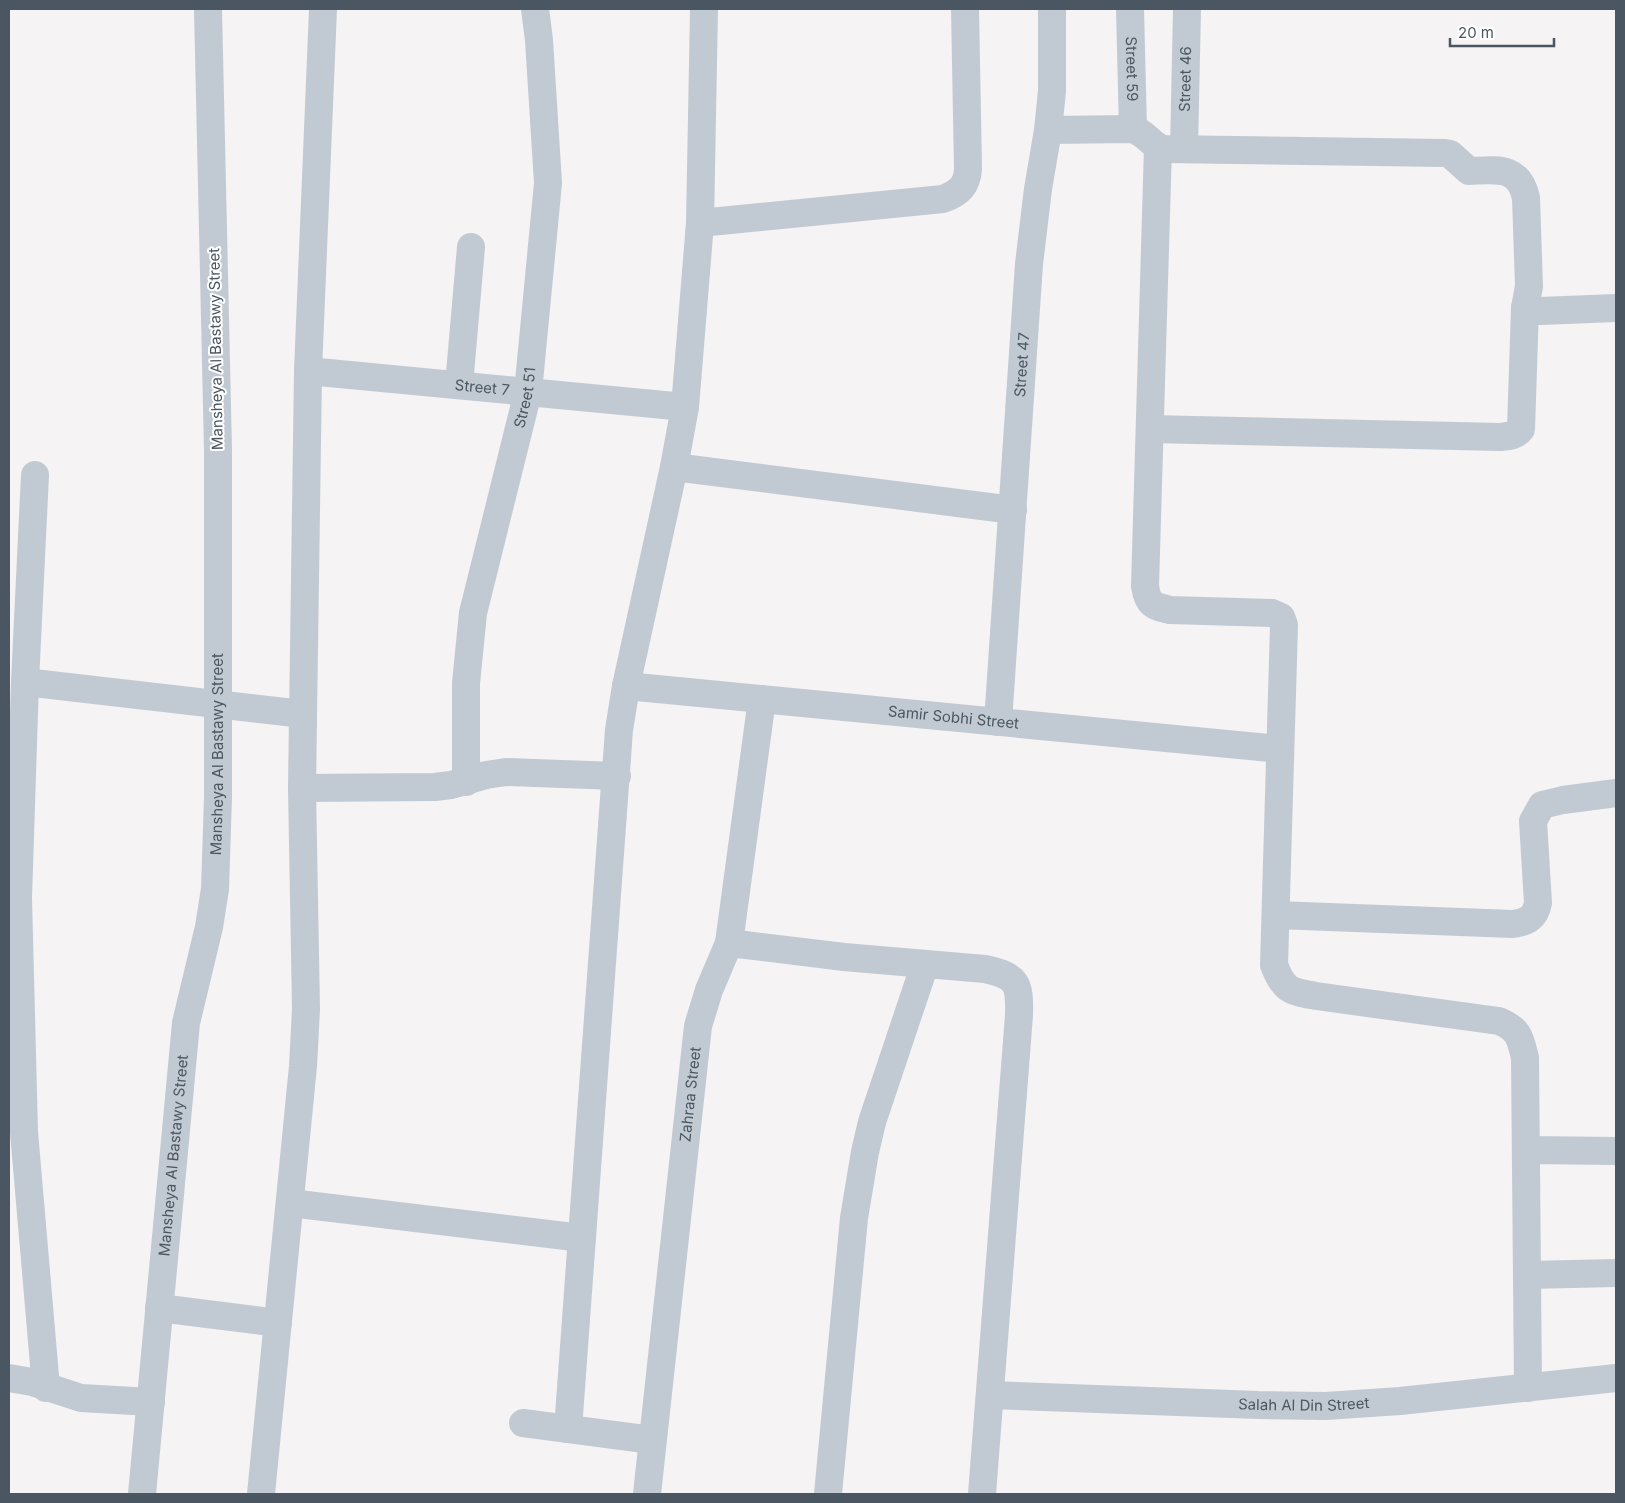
<svg xmlns="http://www.w3.org/2000/svg" width="1625" height="1503" font-family="Inter,sans-serif">
  <style>
    .lines { fill: none; stroke-linecap: round; stroke-linejoin: round }
    .minor { stroke: #c1cad2; stroke-width: 28 }
    .labels { text-anchor: middle; stroke-width: 4; stroke-linejoin: round; paint-order: stroke }
    .street-label { font-size: 15px; fill: #4a5661; stroke: #fff }
  </style>
  <rect width="100%" height="100%" fill="#f5f3f3"/>
  <g class="lines">
    <!-- minor -->
    <g class="minor">
      <path id="s1" d="M1130 9 1133 129"/>
      <path d="M1048 130 1133 129C1146 133 1151 145 1163 149L1445 153 1450 154 1469 171C1496 170 1519 165 1526 198L1529 286 1525 308 1540 311 1616 308"/>
      <path d="M1158 147 1145 586C1148 605 1153 606 1170 610L1272 613 1281 617 1284 625 1274 965C1284 991 1290 991 1316 996L1499 1021C1520 1030 1520 1038 1525 1058L1528 1388"/>
      <path id="s2" d="M1184 149 1187 9"/>
      <path d="M700 223 943 199C959 193 967 186 968 169L965 9"/>
      <path id="s3" d="M308 371 685 407"/>
      <path d="M459 385 471 247"/>
      <path d="M1150 429 1500 437C1509 436 1516 436 1521 429L1525 308"/>
      <path d="M674 467 1013 510"/>
      <path d="M35 475 25 682 18 898 24 1132 46 1388"/>
      <path d="M25 682 303 714"/>
      <path id="s4" d="M626 686 1280 749"/>
      <path id="s5" d="M998 722 1029 264 1038 189 1048 130 1052 91V9"/>
      <path id="s6" d="M466 782V683L473 613 528 392 548 183 539 40 535 9"/>
      <path d="M302 788 435 787 451 785 486 775 506 772 617 776"/>
      <path d="M1276 915 1513 924C1527 922 1535 918 1538 903L1533 821 1542 805 1563 800 1616 793"/>
      <path d="M729 943 844 957 985 969C1017 976 1020 983 1019 1015L982 1494"/>
      <path d="M1526 1150 1616 1151"/>
      <path d="M290 1203 582 1238"/>
      <path d="M1528 1275 1616 1273"/>
      <path d="M159 1308 278 1323"/>
      <path d="M9 1378 32 1382 81 1398 151 1402"/>
      <path id="s7" d="M990 1395 1258 1405 1326 1406 1400 1401 1616 1378"/>
      <path d="M523 1423 652 1440"/>
      <path d="M568 1429 619 730 626 686 674 467 685 407 700 223 704 9"/>
      <path id="s8" d="M142 1494 186 1023 209 927 215 889 218 797V451L208 9"/>
      <path d="M261 1494 303 1066 306 1009 302 788 308 371 323 9"/>
      <path id="s9" d="M647 1494 698 1026 709 990 729 943 762 699"/>
      <path d="M828 1494 854 1218 865 1152 872 1122 925 964"/>
    </g>
  </g>
  <g class="labels">
    <!-- street labels -->
    <g class="street-label">
      <text dy="5" stroke="none"><textPath href="#s1" startOffset="60">Street 59</textPath></text>
      <text dy="5" stroke="none"><textPath href="#s2" startOffset="70">Street 46</textPath></text>
      <text transform="translate(216 349) rotate(-91)" y="5">Mansheya Al Bastawy Street</text>
      <text dy="5" stroke="none"><textPath href="#s5" startOffset="358">Street 47</textPath></text>
      <text dy="5" stroke="none"><textPath href="#s3" startOffset="175">Street 7</textPath></text>
      <text dy="5" stroke="none"><textPath href="#s6" startOffset="391">Street 51</textPath></text>
      <text dy="5" stroke="none"><textPath href="#s4" startOffset="329">Samir Sobhi Street</textPath></text>
      <text dy="5" stroke="none"><textPath href="#s8" startOffset="745">Mansheya Al Bastawy Street</textPath></text>
      <text dy="5" stroke="none"><textPath href="#s9" startOffset="402">Zahraa Street</textPath></text>
      <text dy="5" stroke="none"><textPath href="#s8" startOffset="340">Mansheya Al Bastawy Street</textPath></text>
      <text dy="5" stroke="none"><textPath href="#s7" startOffset="314">Salah Al Din Street</textPath></text>
    </g>
  </g>
  <!-- border -->
  <rect width="1625" height="1503" fill="none" stroke="#4a5661" stroke-width="20"/>
  <!-- scale -->
  <path d="M1450 38v8h104v-8" fill="none" stroke="#4a5661" stroke-width="2.5"/>
  <text x="1458" y="38" font-size="15" fill="#4a5661" stroke="#ffffff" stroke-width="4" paint-order="stroke">20 m</text>
</svg>
